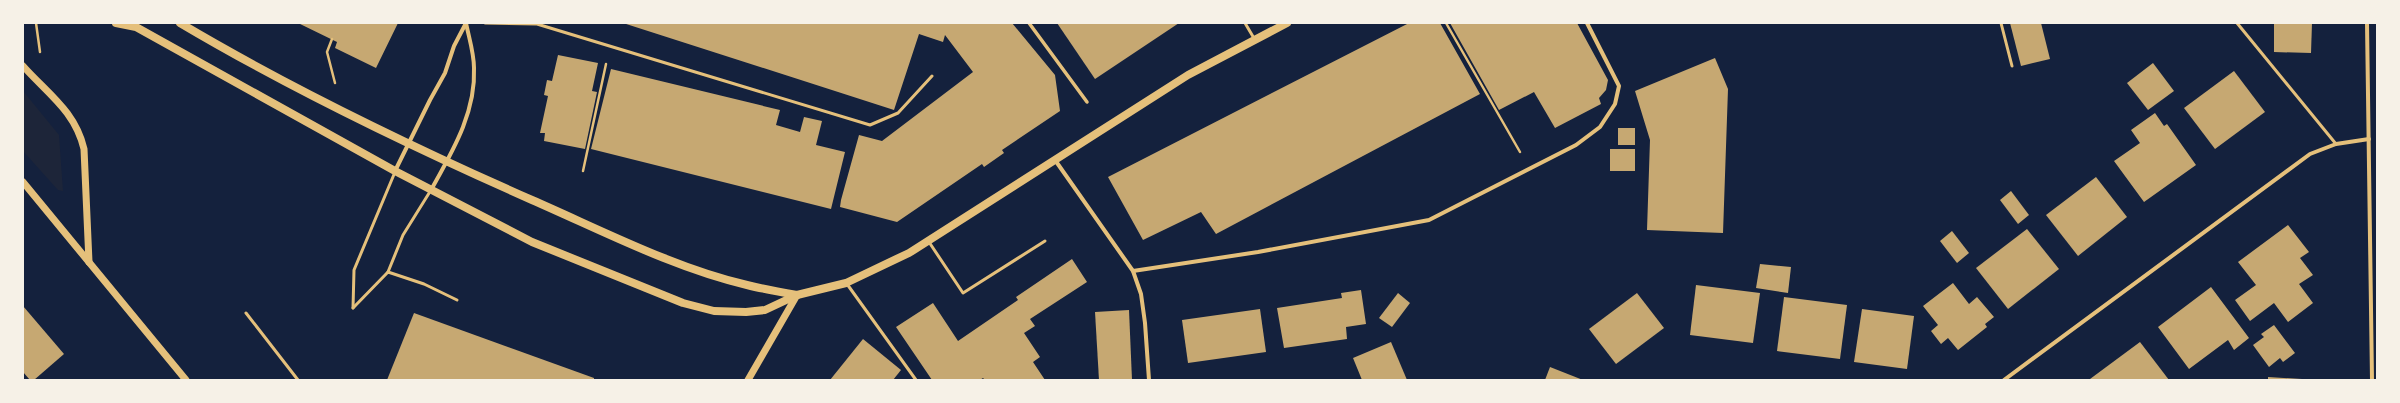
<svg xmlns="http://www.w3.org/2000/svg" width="2400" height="403" font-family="'PT Sans Narrow',sans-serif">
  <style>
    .green { fill: #1d2539 }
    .building { fill: #c6a872 }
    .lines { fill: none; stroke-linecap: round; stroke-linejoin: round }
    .path { stroke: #e5c07b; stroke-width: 2.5 }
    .service { stroke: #e5c07b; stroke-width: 3 }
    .pedestrian { stroke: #e5c07b; stroke-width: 3.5 }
    .minor { stroke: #e5c07b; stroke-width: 4 }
    .tertiary { stroke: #e5c07b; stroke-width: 7 }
    .secondary { stroke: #e5c07b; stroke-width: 8 }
  </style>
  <rect width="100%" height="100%" fill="#14213d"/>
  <!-- green -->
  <path class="green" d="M23 91 59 135 63 191 58 190 23 151Z"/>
  <!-- building -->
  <g class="building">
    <path d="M298 23H398L376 68 335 48 337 42Z"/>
    <path d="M623 23H1012L1055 75 1060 111 1002 150 1004 153 984 167 982 164 897 222 840 207 841 200 859 135 882 141 973 72 945 35 943 42 919 34 894 110Z"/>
    <path d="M1057 23H1179L1095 79Z"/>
    <path d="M1409 23H1440L1480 94 1216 234 1201 212 1143 240 1108 177Z"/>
    <path d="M1450 23H1577L1608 80 1606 90 1599 98 1601 104 1555 128 1534 92 1499 110Z"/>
    <path d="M2010 23H2041L2050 59 2021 66Z"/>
    <path d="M2274 23H2312L2311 53 2274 52Z"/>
    <path d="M558 55 598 63 592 91 597 92 585 149 544 141 545 133H540L548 96 544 95 547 80 552 81Z"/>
    <path d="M1715 58 1728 89 1723 233 1647 230 1650 140 1635 91Z"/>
    <path d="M2153 63 2174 91 2148 110 2127 83Z"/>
    <path d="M611 69 780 110 776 125 800 132 804 117 822 121 816 145 845 152 831 209 591 149Z"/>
    <path d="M2234 71 2265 112 2215 149 2184 108Z"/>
    <path d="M2155 113 2164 126 2167 124 2196 165 2144 202 2114 161 2140 143 2131 130Z"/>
    <rect x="1618" y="128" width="17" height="17"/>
    <rect x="1610" y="149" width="25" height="22"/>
    <path d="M2096 177 2127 217 2078 256 2046 215Z"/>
    <path d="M2011 191 2029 215 2018 224 2000 200Z"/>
    <path d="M2288 225 2309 252 2300 258 2313 275 2299 284 2313 303 2288 322 2274 303 2250 321 2235 300 2256 285 2238 262Z"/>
    <path d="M2027 229 2059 269 2008 309 1976 268Z"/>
    <path d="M1952 231 1969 253 1957 263 1940 241Z"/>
    <path d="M1072 259 1087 282 1030 319 1035 326 1024 333 1040 357 1033 362 1045 380H985L983 378 980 380H932L896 327 933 303 958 341 1018 300 1016 297Z"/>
    <path d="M1760 264 1791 267 1788 293 1756 288Z"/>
    <path d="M1953 283 1969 304 1977 297 1994 317 1985 324 1987 327 1958 350 1948 338 1941 344 1931 331 1938 325 1923 306Z"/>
    <path d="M1696 285 1760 293 1753 343 1690 335Z"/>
    <path d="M2211 287 2249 338 2234 350 2228 340 2189 369 2158 327Z"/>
    <path d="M1361 290 1366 324 1346 327 1347 339 1284 348 1277 308 1342 298 1341 293Z"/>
    <path d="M1398 293 1410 303 1392 327 1379 318Z"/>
    <path d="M1637 293 1664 328 1616 364 1589 329Z"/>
    <path d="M1784 297 1847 305 1840 359 1777 351Z"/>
    <path d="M23 306 64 354 34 380H30L23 372Z"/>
    <path d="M1260 309 1266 352 1188 363 1182 320Z"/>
    <path d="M1862 309 1914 316 1907 369 1854 362Z"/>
    <path d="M1129 310 1132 380H1099L1095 312Z"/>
    <path d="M414 313 594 378V380H387Z"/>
    <path d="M2274 325 2295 353 2283 362 2280 358 2269 367 2253 345 2264 337 2261 334Z"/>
    <path d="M863 339 901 370 893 380H830Z"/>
    <path d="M1391 342 1407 380H1362L1353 358Z"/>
    <path d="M2140 342 2169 380H2091L2090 379Z"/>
    <path d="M1550 367 1583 380H1545Z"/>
    <path d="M2268 377 2302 379V380H2268Z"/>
  </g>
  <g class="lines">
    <!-- path -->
    <g class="path">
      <path d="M36 23 40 52"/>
      <path d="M1446 23 1520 152"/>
      <path d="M332 39 327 52 335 83"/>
      <path d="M583 171 606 64"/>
    </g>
    <!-- service -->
    <g class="service">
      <path d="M485 23 537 24 870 125 898 113 932 76"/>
      <path d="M1245 23 1255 40"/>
      <path d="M2001 23 2012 66"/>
      <path d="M2237 23 2336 144"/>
      <path d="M929 242 963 293 1045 241"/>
      <path d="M388 272 403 235 431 190"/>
      <path d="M847 284 916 380"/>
      <path d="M353 308 354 270 395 172"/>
      <path d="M353 308 388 272 424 284 457 300"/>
      <path d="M246 313 298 380"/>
    </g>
    <!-- pedestrian -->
    <path class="pedestrian" d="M1029 23 1087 102"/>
    <!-- minor -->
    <g class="minor">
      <path d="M2367 23 2372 380"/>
      <path d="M1055 160 1133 271 1141 294 1145 323 1149 380"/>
      <path d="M395 171 430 100 445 73 454 46 466 23"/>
      <path d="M431 190C452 152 476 113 474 68 474 53 469 38 466 23"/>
      <path d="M1133 271 1258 252 1429 220 1576 145 1600 127 1615 104 1619 86 1587 23"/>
      <path d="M2004 380 2310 154 2336 144 2369 139"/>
    </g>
    <!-- tertiary -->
    <g class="tertiary">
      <path d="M23 66C48 94 75 111 84 149L89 262"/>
      <path d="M23 182 186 380"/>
      <path d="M748 380 797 295"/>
    </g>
    <!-- secondary -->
    <g class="secondary">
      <path d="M116 23 136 27 395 171 532 242 683 303 714 311 746 312 765 310 797 295 846 283 909 253 1188 75 1287 23"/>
      <path d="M180 23C293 90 412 147 532 200 601 230 674 268 747 285 763 289 780 292 797 295"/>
    </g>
  </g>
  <!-- border -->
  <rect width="2400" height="403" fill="none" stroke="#f6f1e7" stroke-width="48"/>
</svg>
